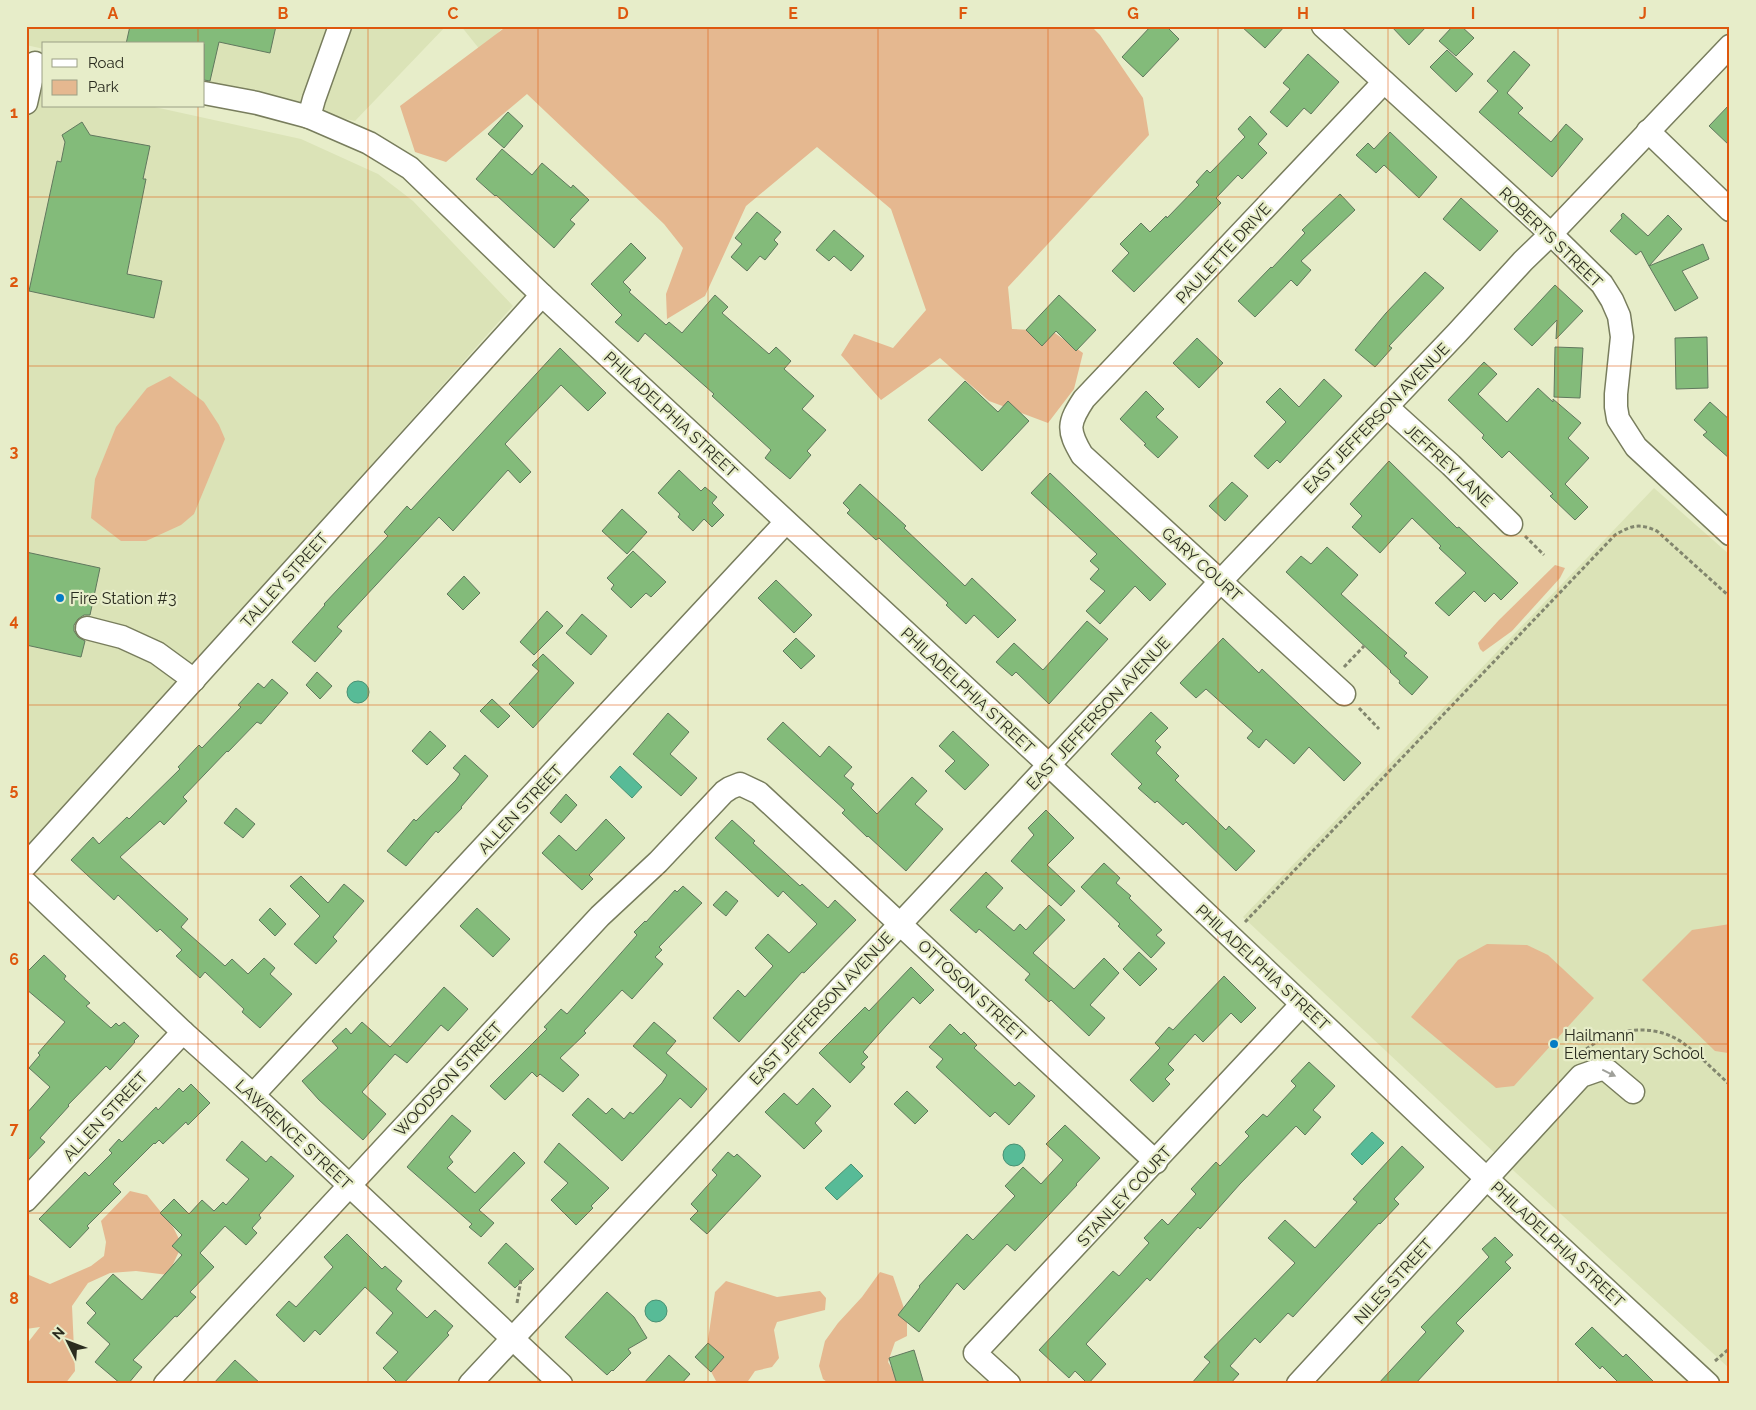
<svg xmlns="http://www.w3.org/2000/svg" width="1756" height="1410" font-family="Raleway,sans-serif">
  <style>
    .built { fill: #dbe3b7 }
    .green { fill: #e5b890 }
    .water { fill: #57bb97; stroke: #4a9073 }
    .building { fill: #83bb7a; stroke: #61785e }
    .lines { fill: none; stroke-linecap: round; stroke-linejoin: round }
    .minor-casing { stroke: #787d5d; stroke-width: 25 }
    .path { stroke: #82866e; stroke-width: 3; stroke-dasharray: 4 2.5; stroke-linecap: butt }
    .minor { stroke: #fff; stroke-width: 22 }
    .oneway { fill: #9fa09a }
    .grid { fill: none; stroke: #de570d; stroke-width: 1; stroke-opacity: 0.55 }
    .poi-dot { fill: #057cc5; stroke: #e7edc9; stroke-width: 2 }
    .labels { text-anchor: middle; stroke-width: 4.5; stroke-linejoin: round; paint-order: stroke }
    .street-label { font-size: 16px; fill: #2a2c1f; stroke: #e7edc9 }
    .poi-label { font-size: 16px; fill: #2a2c1f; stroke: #e7edc9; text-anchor: start }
    .neatline { fill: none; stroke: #de570d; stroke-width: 2 }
    .grid-label { font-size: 16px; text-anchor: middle; font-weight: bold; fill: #de570d }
  </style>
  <rect width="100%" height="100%" fill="#e7edc9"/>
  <!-- built -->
  <g class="built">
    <path d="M26 26H446L355 121 204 86V44H44V49L26 45Z"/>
    <path d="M461 26H504L481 51Z"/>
    <path d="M26 79 44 83V106H150L301 139 378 174 413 201 513 306 33 845 26 851Z"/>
    <path d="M1654 488 1730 555V1369L1515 1172 1243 917Z"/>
  </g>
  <!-- green -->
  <g class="green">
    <path d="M507 26H1091L1100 35 1143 98 1149 135 1008 287 1012 329 1052 331 1083 353 1074 389 1048 423 989 401 940 358 881 400 841 355 854 334 893 348 926 310 891 209 817 147 746 206 705 296 667 319 666 294 683 248 664 224 527 94 446 162 415 152 400 106Z"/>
    <path d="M170 376 204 402 219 425 225 439 194 514 181 525 146 541H121L91 518 95 479 116 427 147 388Z"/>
    <path d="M1555 565 1565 568 1560 578 1512 631 1483 652 1480 649 1478 643 1499 620Z"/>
    <path d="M1730 924V1051L1728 1053 1715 1051 1642 980 1692 930Z"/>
    <path d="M1487 944 1527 945 1548 955 1594 998 1514 1086 1496 1088 1411 1017 1458 960Z"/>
    <path d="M130 1191 147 1195 173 1227 182 1245 168 1275 136 1271 110 1273 88 1283 72 1306 75 1371 65 1384H26V1345L40 1327 26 1329V1278L29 1275 50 1284 91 1266 104 1256 106 1242 101 1221Z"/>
    <path d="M880 1272 893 1276 907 1317V1336L895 1342 888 1362 901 1384H830L823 1379 819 1366 825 1341 838 1323 862 1297Z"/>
    <path d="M726 1281 777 1297 820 1291 826 1298 825 1310 777 1322 774 1330 779 1358 772 1367 755 1371 746 1384H721L716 1381 705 1360 715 1292Z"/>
  </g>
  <!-- water -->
  <g class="water">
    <circle cx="358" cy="692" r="11"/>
    <path d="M620 766 642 787 632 798 610 777Z"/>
    <path d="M1372 1132 1384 1143 1362 1165 1351 1154Z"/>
    <circle cx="1014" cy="1155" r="11"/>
    <path d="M851 1164 863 1176 837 1200 825 1188Z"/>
    <circle cx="656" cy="1311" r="11"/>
  </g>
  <!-- building -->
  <g class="building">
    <path d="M130 26H276L270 53 219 42 210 81 204 80V44H126Z"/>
    <path d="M1151 26H1166L1179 39 1143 77 1122 57Z"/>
    <path d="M1241 26H1285L1265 48Z"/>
    <path d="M1391 26H1427L1409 45Z"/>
    <path d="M1453 26H1461L1474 38 1456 56 1439 41Z"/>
    <path d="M1447 50 1473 74 1456 92 1430 67Z"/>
    <path d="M1514 51 1530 65 1507 93 1523 108 1518 113 1551 142 1566 124 1583 139 1552 177 1479 112 1498 91 1487 81Z"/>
    <path d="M1308 54 1339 82 1311 114 1304 108 1287 127 1270 112 1290 89 1283 83Z"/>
    <path d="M1730 104V146L1709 126Z"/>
    <path d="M508 112 523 126 504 148 488 134Z"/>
    <path d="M1250 116 1267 134 1258 144 1267 153 1242 179 1238 175 1216 198 1221 203 1134 292 1112 271 1129 253 1120 244 1141 223 1150 232 1166 216 1167 218 1199 185 1196 182 1207 170 1210 173 1245 137 1238 129Z"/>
    <path d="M82 122 90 135 150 146 143 179H146L127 274 162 281 154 318 29 291 57 161 61 162 65 142 62 135Z"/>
    <path d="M1390 132 1437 177 1419 198 1384 165 1376 173 1356 155 1368 143 1374 149Z"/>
    <path d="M502 149 532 175 542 163 571 188 573 185 589 200 570 220 575 224 554 248 496 195 495 196 476 179Z"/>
    <path d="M1340 194 1355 210 1301 261 1311 270 1297 286 1291 280 1255 317 1238 301 1271 267 1272 268 1305 233 1302 230Z"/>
    <path d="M1461 198 1498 231 1480 251 1443 219Z"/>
    <path d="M757 212 781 232 774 240 778 244 765 260 760 256 747 271 731 257 742 244 735 238Z"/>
    <path d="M1623 213 1648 236 1668 215 1682 229 1649 266 1641 251 1636 255 1610 231 1622 218 1621 215Z"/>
    <path d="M834 230 864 256 851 271 834 256 829 261 816 250Z"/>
    <path d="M631 243 646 258 623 282 631 290 629 292 666 325 669 322 682 333 715 295 728 307 722 313 769 354 776 347 791 361 784 369 814 396 802 409 826 430 807 451 811 455 790 479 765 458 771 450 712 396 714 394 645 333 638 342 615 322 622 315 591 284Z"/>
    <path d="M1703 244 1709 259 1682 271 1698 298 1675 311 1649 266Z"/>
    <path d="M1425 272 1444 288 1389 346 1392 348 1375 367 1355 350 1386 313Z"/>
    <path d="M1555 285 1583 311 1556 339 1557 320 1532 346 1514 329Z"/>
    <path d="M1059 295 1096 330 1076 351 1056 331 1042 346 1026 330Z"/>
    <path d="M1707 337 1708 388 1676 389 1675 338Z"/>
    <path d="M1197 338 1223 363 1199 388 1173 363Z"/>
    <path d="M1555 347 1583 348 1580 398 1554 397Z"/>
    <path d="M560 348 606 393 588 411 561 385 505 444 531 472 520 483 508 470 453 531 439 517 337 627 342 631 315 662 292 642 325 605 324 604 388 536 384 532 407 506 411 510Z"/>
    <path d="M1484 362 1497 374 1478 394 1507 422 1538 388 1553 402V399L1581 423 1568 438 1589 458 1565 484 1588 507 1575 520 1550 496 1553 494 1509 451 1502 458 1482 438 1484 435 1448 400Z"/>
    <path d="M1324 379 1342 396 1280 463 1277 460 1268 469 1254 456 1286 422 1266 402 1280 388 1299 407Z"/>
    <path d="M965 381 998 412 1008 401 1029 421 982 471 928 420Z"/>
    <path d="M1146 391 1164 409 1156 417 1178 437 1158 458 1144 445 1146 444 1120 419Z"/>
    <path d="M1710 402 1730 420V459L1703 435 1707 432 1694 420Z"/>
    <path d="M1389 461 1457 528 1459 527 1518 583 1501 600 1494 593 1485 602 1474 591 1449 616 1435 603 1466 573 1439 548 1441 546 1412 518 1380 553 1352 527 1362 516 1350 504Z"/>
    <path d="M679 470 701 491 705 487 717 497 712 503 724 515 712 527 704 519 693 531 678 517 680 514 658 493Z"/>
    <path d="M1050 473 1166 584 1150 601 1135 586 1100 624 1086 611 1105 591 1090 579 1099 569 1090 561 1097 554 1031 493Z"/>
    <path d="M1232 482 1248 496 1225 521 1209 506Z"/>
    <path d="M860 484 906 526 904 528 965 586 972 578 1016 620 998 638 974 615 966 624 946 605 948 603 879 538 876 540 847 513 850 510 843 503Z"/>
    <path d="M622 509 647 532 627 554 602 531Z"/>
    <path d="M1327 547 1358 575 1341 594 1407 653 1404 656 1428 677 1412 695 1399 683 1400 681 1390 672 1391 671 1286 572 1301 556 1311 564Z"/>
    <path d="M633 551 666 582 651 597 646 593 631 608 611 589 614 585 607 578Z"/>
    <path d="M26 552 100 568 90 615H84L78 619 74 625V631L78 637 85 641 81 657 26 645Z"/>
    <path d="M464 576 480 593 463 610 447 594Z"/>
    <path d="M776 580 812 615 794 633 758 598Z"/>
    <path d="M547 611 563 626 534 655 520 642Z"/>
    <path d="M582 614 607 636 591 655 566 633Z"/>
    <path d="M1087 621 1108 639 1049 704 1016 672 1012 676 996 662 1014 643 1043 670Z"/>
    <path d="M796 638 815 656 801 669 783 651Z"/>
    <path d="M1223 638 1259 673 1262 669 1361 763 1344 781 1309 747 1294 764 1266 739 1259 748 1247 738 1253 731 1206 689 1196 698 1180 683Z"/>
    <path d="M543 654 574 683 533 728 509 704 539 671 532 665Z"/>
    <path d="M317 672 332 686 320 699 306 685Z"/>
    <path d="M272 679 288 693 261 724 257 722 228 752 227 751 183 797 187 801 164 825 160 821 120 857 188 919 181 927 225 966 232 959 248 974 264 958 275 968 270 974 292 994 260 1028 242 1012 244 1009 205 972 200 978 176 956 182 950 160 929 157 932 118 895 114 900 71 860 93 837 99 844 127 817 129 819 180 769 178 767 199 745 202 748 241 707 238 705 258 683 264 688Z"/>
    <path d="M492 699 510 716 498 728 480 711Z"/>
    <path d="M1151 712 1168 728 1155 741 1161 747 1156 753 1179 776 1175 780 1226 830 1229 826 1255 851 1236 871 1186 822 1183 825 1157 801 1155 803 1138 788 1142 784 1111 754Z"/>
    <path d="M668 713 689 732 670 754 697 778 681 796 633 754Z"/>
    <path d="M783 722 820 757 829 746 852 767 844 776 854 784 851 788 877 814 912 777 927 791 915 804 943 829 906 871 868 836 867 837 842 813 845 810 767 739Z"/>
    <path d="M430 731 446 746 427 765 412 751Z"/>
    <path d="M953 731 989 765 965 790 945 771 955 761 939 746Z"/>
    <path d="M465 755 488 776 461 807 462 808 438 833 436 831 406 866 387 851 414 819 416 821 456 780 460 774 453 768Z"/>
    <path d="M566 794 577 805 561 823 550 813Z"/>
    <path d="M236 808 255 824 243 838 224 823Z"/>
    <path d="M1046 810 1074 838 1047 865 1075 891 1061 906 1011 861 1034 835 1028 828Z"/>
    <path d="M606 819 625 838 589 875 593 879 582 890 542 853 559 835 576 851Z"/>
    <path d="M732 820 755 841 753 843 800 886 802 884 828 908 835 900 856 920 804 973 802 972 739 1042 713 1018 738 990 745 997 773 966 755 948 768 934 789 953 817 924 783 891 778 897 715 838Z"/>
    <path d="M1104 863 1120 878 1116 883 1131 896 1129 898 1162 930 1156 935 1165 943 1151 958 1118 926 1120 924 1081 887Z"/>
    <path d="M986 872 1003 888 986 907 1014 931 1020 924 1026 930 1049 905 1065 920 1033 953 1074 989 1104 958 1119 973 1090 1005 1105 1018 1089 1036 1051 1000 1049 1002 1025 980 1030 974 979 929 976 933 950 910Z"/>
    <path d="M301 876 328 903 344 884 364 901 333 937 337 941 316 964 294 944 320 916 290 886Z"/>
    <path d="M683 886 702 903 659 947 662 950 655 957 663 964 632 999 622 990 584 1031 586 1033 560 1058 579 1075 563 1092 540 1074 537 1077 532 1072 505 1100 490 1086 547 1029 544 1027 561 1009 567 1014 637 935 634 932 645 921 646 922 675 890 677 892Z"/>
    <path d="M726 891 738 901 726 916 713 905Z"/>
    <path d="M270 908 286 924 275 936 259 920Z"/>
    <path d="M477 908 510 939 493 957 460 926Z"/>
    <path d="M1139 952 1157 969 1140 986 1123 969Z"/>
    <path d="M44 955 66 976 64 979 90 1003 86 1006 111 1028 116 1023 119 1026 124 1022 139 1036 134 1041 135 1042 110 1070 106 1066 68 1105 69 1106 40 1138 45 1142 26 1162V1114L50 1087 29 1068 40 1055 38 1053 65 1022 26 989V973Z"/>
    <path d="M911 967 934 990 920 1004 913 997 886 1026 863 1052 868 1057 861 1064 865 1067 850 1083 819 1053 865 1007 869 1011Z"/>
    <path d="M1224 976 1256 1008 1241 1023 1231 1013 1203 1042 1195 1034 1168 1064 1174 1070 1165 1079 1170 1084 1153 1102 1130 1080 1160 1048 1155 1043 1169 1027 1173 1030Z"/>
    <path d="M444 987 468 1009 448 1031 441 1025 407 1063 395 1054 362 1092 386 1114 363 1140 319 1100 302 1081 338 1048 332 1041 346 1028 351 1034 362 1022 390 1047Z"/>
    <path d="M654 1022 676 1041 666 1053 707 1089 691 1108 680 1098 622 1161 572 1115 588 1098 606 1114 612 1108 624 1119 630 1112 633 1114 662 1083 667 1075 633 1046Z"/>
    <path d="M950 1024 961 1035 964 1032 977 1045 974 1048 1015 1086 1019 1082 1035 1096 1009 1125 995 1112 990 1117 936 1067 943 1059 929 1047Z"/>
    <path d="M1309 1062 1335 1086 1313 1110 1321 1117 1305 1135 1296 1126 1240 1184 1200 1229 1198 1227 1150 1281 1147 1278 1086 1344 1106 1364 1088 1384 1075 1371 1069 1378 1039 1350 1113 1271 1119 1276 1149 1243 1144 1238 1162 1219 1168 1225 1196 1194 1191 1189 1216 1162 1220 1166 1249 1136 1245 1132 1263 1114 1267 1117 1296 1086 1291 1081Z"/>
    <path d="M191 1084 210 1103 188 1125 186 1122 163 1144 159 1140 155 1144 154 1143 113 1184 121 1192 87 1226 89 1228 70 1248 39 1219 85 1172 89 1176 112 1153 109 1150 119 1139 122 1142 156 1107 158 1110 179 1088 183 1092Z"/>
    <path d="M813 1088 831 1106 815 1123 822 1131 804 1149 765 1112 784 1093 797 1105Z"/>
    <path d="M907 1091 928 1111 915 1124 894 1104Z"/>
    <path d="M452 1115 471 1131 449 1157 453 1162 447 1168 475 1193 514 1152 525 1163 479 1210 494 1223 481 1237 469 1227 472 1224 407 1167Z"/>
    <path d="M1065 1125 1100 1158 1076 1184 1077 1185 1015 1251 1007 1244 964 1290 957 1283 919 1332 898 1315 920 1287 919 1286 967 1234 973 1240 1015 1196 1005 1186 1023 1167 1041 1184 1063 1160 1046 1144Z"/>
    <path d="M242 1141 266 1162 271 1156 294 1176 259 1215 261 1218 252 1228 257 1233 246 1245 225 1226 200 1253 214 1267 190 1292 196 1297 177 1317 175 1316 133 1360 142 1367 128 1384H121L95 1362 110 1344 87 1323 96 1313 86 1303 113 1274 142 1300 182 1255 172 1246 182 1235 160 1213 174 1199 189 1214 202 1200 214 1211 223 1202 226 1205 249 1179 226 1160Z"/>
    <path d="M559 1143 609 1188 591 1206 593 1208 576 1225 551 1200 568 1183 544 1162Z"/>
    <path d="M1402 1146 1424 1167 1394 1199 1399 1204 1380 1224 1379 1223 1293 1317 1288 1313 1260 1343 1255 1338 1230 1366 1239 1374 1230 1384H1191L1210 1362 1204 1357 1295 1263 1268 1238 1285 1220 1315 1248 1357 1202 1353 1199Z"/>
    <path d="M728 1152 734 1157 737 1154 761 1176 707 1234 690 1219 698 1211 691 1204 717 1175 712 1170Z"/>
    <path d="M347 1234 382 1269 385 1266 402 1281 396 1289 427 1318 435 1310 453 1326 447 1333 449 1335 403 1384H399L383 1368 398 1352 376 1333 393 1313 365 1287 320 1335 315 1330 304 1342 276 1315 289 1301 296 1307 333 1267 324 1257Z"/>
    <path d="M1495 1237 1513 1255 1505 1262 1511 1268 1456 1323 1464 1331 1415 1384H1378L1426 1332 1421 1327 1489 1257 1482 1249Z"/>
    <path d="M506 1243 534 1269 515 1288 488 1263Z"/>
    <path d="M607 1292 634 1317 647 1338 628 1349 631 1353 613 1371 612 1370 607 1375 565 1337Z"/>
    <path d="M1592 1327 1623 1357 1626 1354 1656 1384H1620L1602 1366 1600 1369 1575 1344Z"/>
    <path d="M708 1343 724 1357 711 1372 695 1357Z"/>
    <path d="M914 1350 924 1384H897L889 1358Z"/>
    <path d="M669 1355 690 1374 681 1384H643Z"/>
    <path d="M235 1360 261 1384H213Z"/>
  </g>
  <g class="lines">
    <defs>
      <g id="minor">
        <path d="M1323 26 1551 234 1602 284 1612 300 1619 316 1622 337 1616 394V407L1618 419 1636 447 1730 534"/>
        <path d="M204 93 257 103 309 117 369 143 410 168 542 295 1049 765 1486 1178 1708 1384"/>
        <path d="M26 103 35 63"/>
        <path d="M309 117 314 99 340 26"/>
        <path d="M1648 131 1730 210"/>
        <path d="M1387 407 1451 465 1511 524"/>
        <path d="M87 628 122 637 157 653 194 680"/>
        <path d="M1344 694 1082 455C1067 430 1068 423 1084 399L1384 82"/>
        <path d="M26 865 542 295"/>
        <path d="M26 883 183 1032 253 1095 561 1384"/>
        <path d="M253 1095 786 522"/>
        <path d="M26 1200 183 1032"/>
        <path d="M165 1384 600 916 658 862 724 792 730 788 740 784 759 793 1156 1162"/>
        <path d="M470 1384 1234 567 1457 333 1523 261 1551 234 1730 46"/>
        <path d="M1009 1384 975 1353 1302 1004"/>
        <path d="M1298 1384 1581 1076 1601 1069 1608 1071 1633 1092"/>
      </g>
    </defs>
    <!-- minor casing -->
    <use href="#minor" class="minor-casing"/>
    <!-- path -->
    <g class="path">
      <path d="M1525 536 1544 555"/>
      <path d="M1344 667 1364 646"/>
      <path d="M1359 708 1379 729"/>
      <path d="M1245 922 1615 535C1632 525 1639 523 1657 531L1730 597"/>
      <path d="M1581 1053C1611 1028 1655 1020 1687 1046 1702 1058 1716 1072 1730 1085"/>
      <path d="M517 1303 521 1280"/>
      <path d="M1715 1361 1730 1348"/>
    </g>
    <!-- minor -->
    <use href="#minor" class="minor"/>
  </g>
  <!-- one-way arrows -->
  <defs><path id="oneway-solid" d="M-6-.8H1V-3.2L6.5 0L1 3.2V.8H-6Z" transform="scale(1.25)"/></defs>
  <use class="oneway" href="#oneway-solid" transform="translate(1609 1073) rotate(26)"/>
  <!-- grid -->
  <path class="grid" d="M198 26V44M368 26V1384M538 26V1384M708 26V1384M878 26V1384M1048 26V1384M1218 26V1384M1388 26V1384M1558 26V1384M198 106V1384M26 197H1730M26 366H1730M26 536H1730M26 705H1730M26 874H1730M26 1044H1730M26 1213H1730"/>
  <!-- markers -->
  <g class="poi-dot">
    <circle cx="60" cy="598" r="5"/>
    <circle cx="1554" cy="1044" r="5"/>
  </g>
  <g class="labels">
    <!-- street labels -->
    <g class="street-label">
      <text transform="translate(1551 237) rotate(44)" y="6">ROBERTS STREET</text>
      <text transform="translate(1223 253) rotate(-47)" y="6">PAULETTE DRIVE</text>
      <text transform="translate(671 414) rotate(43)" y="6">PHILADELPHIA STREET</text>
      <text transform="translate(1376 418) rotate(-46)" y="6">EAST JEFFERSON AVENUE</text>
      <text transform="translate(1449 465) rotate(43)" y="6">JEFFREY LANE</text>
      <text transform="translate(1202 564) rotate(42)" y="6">GARY COURT</text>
      <text transform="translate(284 580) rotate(-48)" y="6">TALLEY STREET</text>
      <text transform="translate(968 690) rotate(43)" y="6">PHILADELPHIA STREET</text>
      <text transform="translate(1098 713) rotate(-47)" y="6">EAST JEFFERSON AVENUE</text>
      <text transform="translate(520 809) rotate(-47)" y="6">ALLEN STREET</text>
      <text transform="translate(1263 967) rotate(43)" y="6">PHILADELPHIA STREET</text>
      <text transform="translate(972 990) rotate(43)" y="6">OTTOSON STREET</text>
      <text transform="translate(821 1008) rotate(-47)" y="6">EAST JEFFERSON AVENUE</text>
      <text transform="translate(448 1079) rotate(-47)" y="6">WOODSON STREET</text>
      <text transform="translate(105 1116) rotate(-47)" y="6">ALLEN STREET</text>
      <text transform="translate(294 1134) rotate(43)" y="6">LAWRENCE STREET</text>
      <text transform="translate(1124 1196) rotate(-47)" y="6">STANLEY COURT</text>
      <text transform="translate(1558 1244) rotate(43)" y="6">PHILADELPHIA STREET</text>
      <text transform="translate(1393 1281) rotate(-48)" y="6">NILES STREET</text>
    </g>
    <!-- poi labels -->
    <g class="poi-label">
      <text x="70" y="604">Fire Station #3</text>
      <text x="1564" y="1041">Hailmann<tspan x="1564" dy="18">Elementary School</tspan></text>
    </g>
  </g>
  <!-- border -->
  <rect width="1756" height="1410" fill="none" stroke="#e7edc9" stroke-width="55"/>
  <!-- legend -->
  <rect x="42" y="42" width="162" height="65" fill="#e7edc9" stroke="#9ba085"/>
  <rect x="52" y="59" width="25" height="8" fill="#ffffff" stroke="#9ba085"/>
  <text x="88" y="68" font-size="15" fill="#2a2c1f">Road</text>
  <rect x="52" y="80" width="25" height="15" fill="#e5b890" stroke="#9ba085"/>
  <text x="88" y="92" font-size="15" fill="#2a2c1f">Park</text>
  <!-- north arrow -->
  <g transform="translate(68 1342) rotate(312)" stroke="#e7edc9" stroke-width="4" paint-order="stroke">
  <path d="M0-4L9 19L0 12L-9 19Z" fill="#2a2c1f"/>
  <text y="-8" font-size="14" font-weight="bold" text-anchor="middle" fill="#2a2c1f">N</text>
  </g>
  <rect x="28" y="28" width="1700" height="1354" class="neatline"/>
  <g class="grid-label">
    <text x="113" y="19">A</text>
    <text x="283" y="19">B</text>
    <text x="453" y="19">C</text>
    <text x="623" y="19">D</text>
    <text x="793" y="19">E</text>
    <text x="963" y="19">F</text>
    <text x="1133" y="19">G</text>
    <text x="1303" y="19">H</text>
    <text x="1473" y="19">I</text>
    <text x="1643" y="19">J</text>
    <text x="14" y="118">1</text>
    <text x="14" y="287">2</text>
    <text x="14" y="457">3</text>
    <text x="14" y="626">4</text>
    <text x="14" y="795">5</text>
    <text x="14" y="965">6</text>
    <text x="14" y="1134">7</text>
    <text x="14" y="1304">8</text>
  </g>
</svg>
